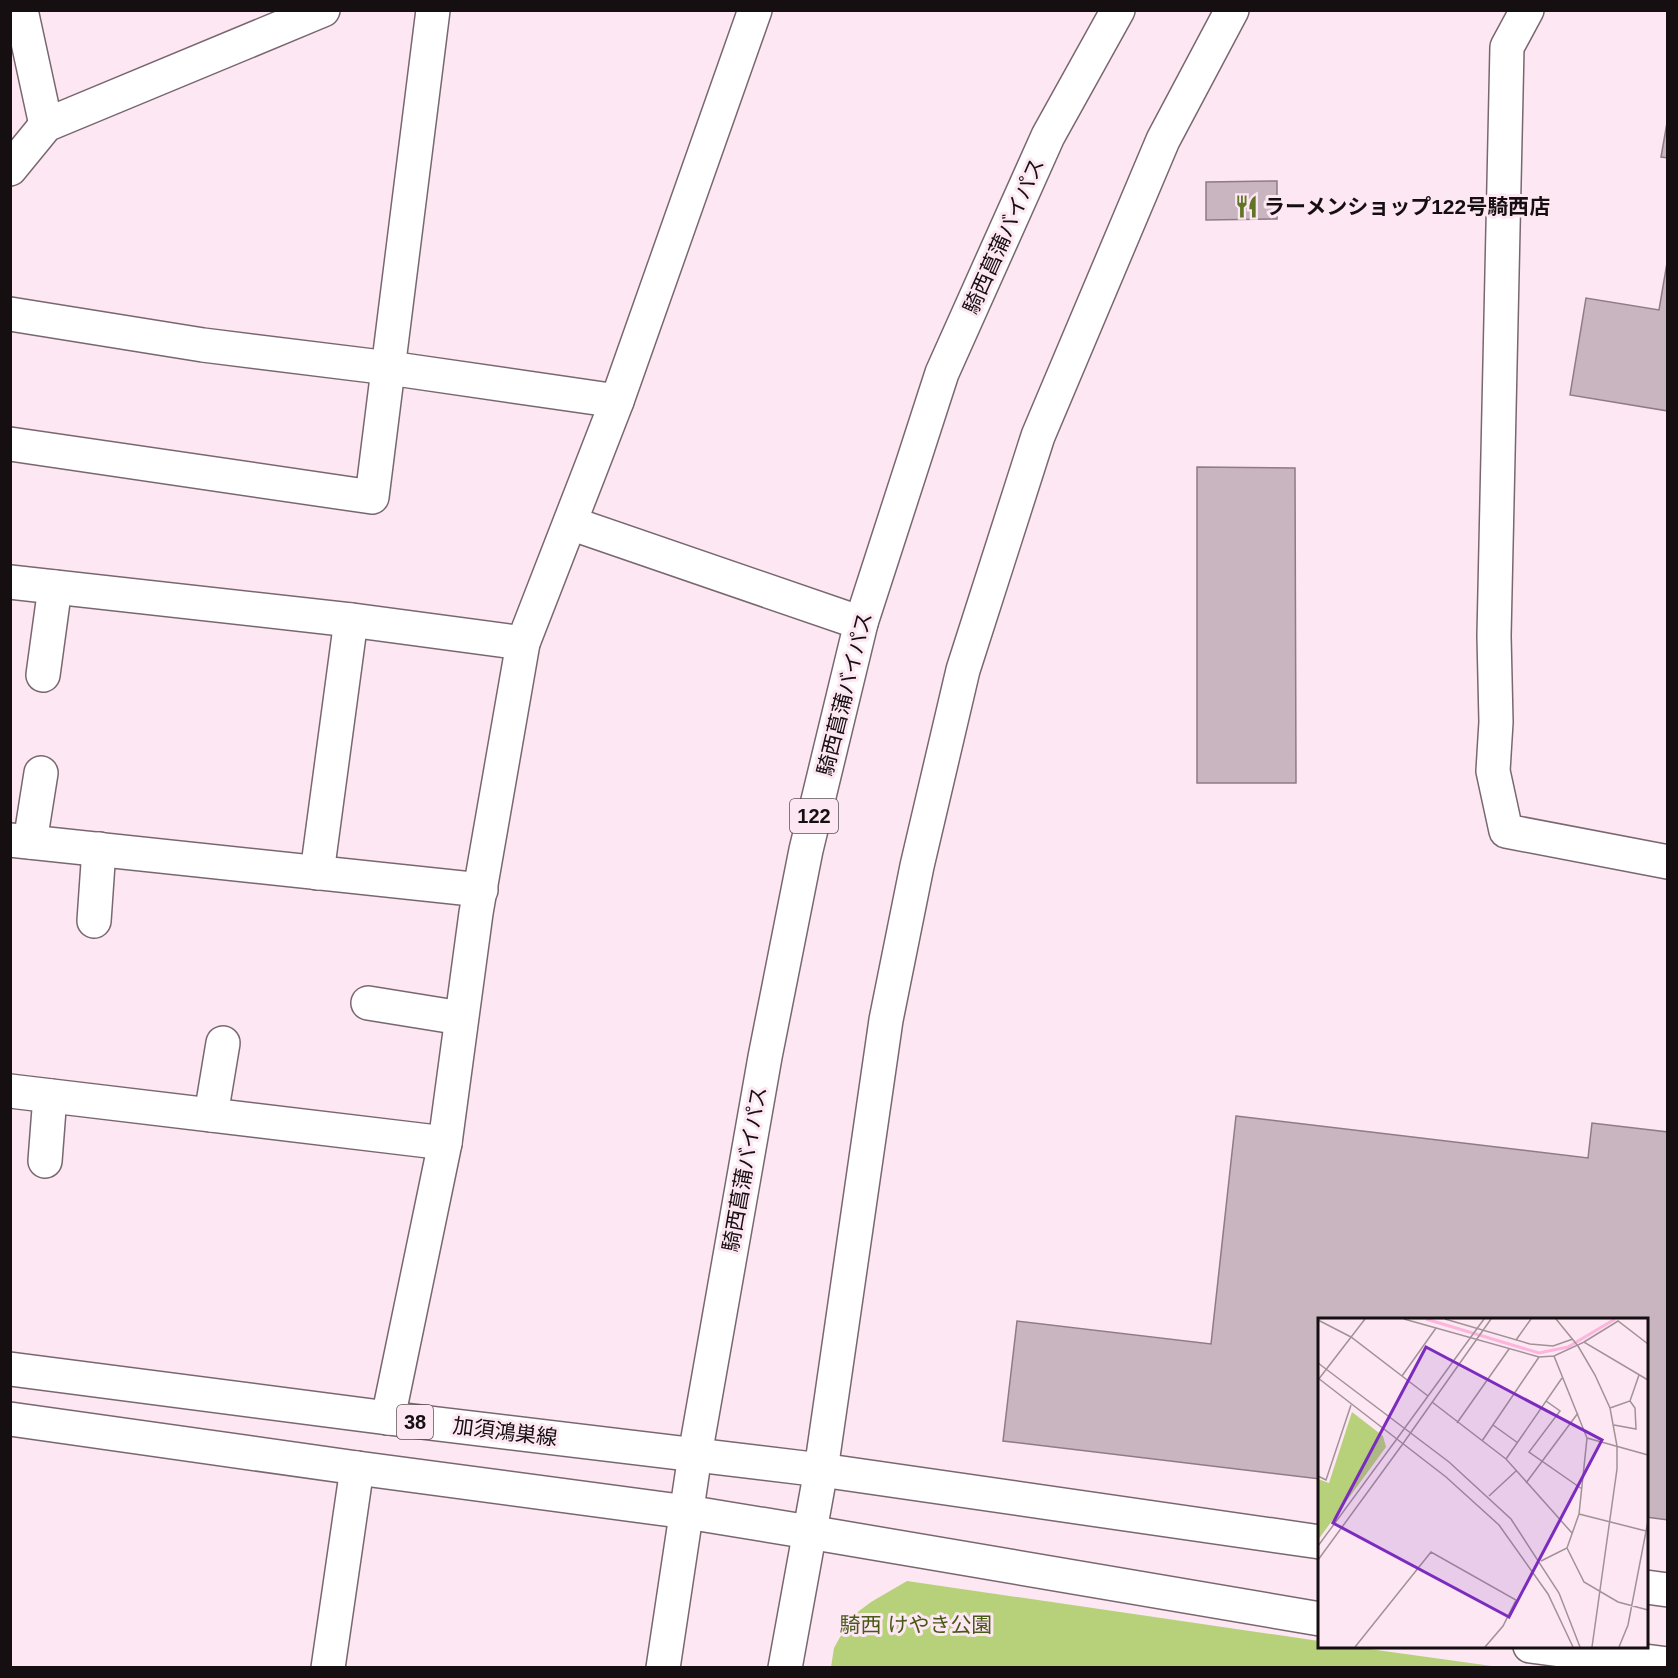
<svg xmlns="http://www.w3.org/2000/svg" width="1678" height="1678" font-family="Arial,'Noto Sans JP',sans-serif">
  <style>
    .green { fill: #b7d17b }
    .building { fill: #c9b5bf; stroke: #8e7b85; stroke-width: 1.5 }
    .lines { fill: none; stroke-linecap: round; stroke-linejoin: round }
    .minor-casing { stroke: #796770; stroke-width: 36 }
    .major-casing { stroke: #796770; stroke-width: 36 }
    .highway-casing { stroke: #796770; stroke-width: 36 }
    .minor { stroke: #fff; stroke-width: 33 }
    .major { stroke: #fff; stroke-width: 33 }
    .highway { stroke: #fff; stroke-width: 33 }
    .labels { text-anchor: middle; stroke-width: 6; stroke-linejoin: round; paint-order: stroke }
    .shield { fill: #fde7f2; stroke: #5b5055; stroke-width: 1.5 }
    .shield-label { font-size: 20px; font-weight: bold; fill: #160f12 }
    .poi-label { font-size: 21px; font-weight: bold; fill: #160f12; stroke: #fde7f2; text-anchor: start }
    .street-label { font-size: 21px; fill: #160f12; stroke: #fde7f2 }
    .park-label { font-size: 21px; fill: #475817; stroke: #fde7f2 }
    .inset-river { fill: none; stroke: #fdb5dd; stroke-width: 3 }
    .inset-road { fill: none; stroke: #a19198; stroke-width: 1.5 }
    .view { fill: #7b2cbf; fill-opacity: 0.15; stroke: #7b2cbf; stroke-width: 3 }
    .inset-edge { fill: none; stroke: #160f12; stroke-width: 3 }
  </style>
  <rect width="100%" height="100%" fill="#fde7f2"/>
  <!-- green -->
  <path class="green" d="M907 1581 1319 1641 1320 1646 1355 1647 1499 1667H831L834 1648 851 1617 871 1602Z"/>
  <!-- building -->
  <g class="building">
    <path d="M1668 117V158L1661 157Z"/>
    <path d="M1277 181V219L1206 220V182Z"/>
    <path d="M1668 257V411L1570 395 1586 298 1659 310Z"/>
    <path d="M1197 467 1295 468 1296 783H1197Z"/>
    <path d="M1236 1116 1588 1158 1592 1123 1668 1132V1520L1646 1517V1320H1320V1479L1003 1441 1017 1321 1211 1344Z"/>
  </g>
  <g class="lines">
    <defs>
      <g id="minor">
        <path d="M21 10 46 125"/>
        <path d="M1527 10 1507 47 1494 636 1496 722 1493 771 1506 831 1668 862"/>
        <path d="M10 169 46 125 323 10"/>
        <path d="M10 314 203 345 389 368 617 401"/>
        <path d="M10 444 372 497 433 10"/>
        <path d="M570 523 861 623"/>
        <path d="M10 582 351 620 523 643"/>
        <path d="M43 675 55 587"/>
        <path d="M10 840 481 890"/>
        <path d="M30 842 41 773"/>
        <path d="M317 873 351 620"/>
        <path d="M94 921 99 849"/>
        <path d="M368 1003 461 1018"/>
        <path d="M10 1091 445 1143"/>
        <path d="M211 1115 223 1043"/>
        <path d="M45 1161 50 1096"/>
        <path d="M388 1418 445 1143 476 913 523 643 617 401 755 10"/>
        <path d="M821 1470 1320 1542"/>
        <path d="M809 1532 1320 1619"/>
        <path d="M1646 1587 1668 1590"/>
        <path d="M1530 1646 1668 1664"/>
        <path d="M328 1668 357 1468"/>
      </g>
      <g id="major">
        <path d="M10 1369 388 1418 821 1470"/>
        <path d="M10 1419 357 1468 687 1512 809 1532"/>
      </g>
      <g id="highway">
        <path d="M663 1668 695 1455 765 1057 806 850 861 623 942 373 1048 136 1118 10"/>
        <path d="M785 1668 821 1470 886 1020 917 866 963 670 1038 436 1163 140 1232 10"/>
      </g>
    </defs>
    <!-- minor casing -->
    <use href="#minor" class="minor-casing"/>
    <!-- major casing -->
    <use href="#major" class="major-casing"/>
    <!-- highway casing -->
    <use href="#highway" class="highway-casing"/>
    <!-- minor -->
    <use href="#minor" class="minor"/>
    <!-- major -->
    <use href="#major" class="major"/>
    <!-- highway -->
    <use href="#highway" class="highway"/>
  </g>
  <!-- icons -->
  <defs>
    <symbol id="restaurant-bare" viewBox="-9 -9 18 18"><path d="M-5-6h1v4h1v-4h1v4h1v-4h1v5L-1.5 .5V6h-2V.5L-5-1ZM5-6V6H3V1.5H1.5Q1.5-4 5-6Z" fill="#607525" stroke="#fde7f2" stroke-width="2.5" paint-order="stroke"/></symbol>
  </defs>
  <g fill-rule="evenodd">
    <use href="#restaurant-bare" x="1230" y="190" width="33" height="33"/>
  </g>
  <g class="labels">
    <!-- shield labels -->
    <g class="shield">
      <rect x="790" y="799" width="48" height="34" rx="4.5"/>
      <rect x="397" y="1405" width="36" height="34" rx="4.5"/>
    </g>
    <g class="shield-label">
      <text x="814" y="823">122</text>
      <text x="415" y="1429">38</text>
    </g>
    <!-- poi labels -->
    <g class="poi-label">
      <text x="1264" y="214">ラーメンショップ122号騎西店</text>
    </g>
    <!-- street labels -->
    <g class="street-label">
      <text transform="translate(1004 236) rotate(-66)" y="7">騎西菖蒲バイパス</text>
      <text transform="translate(845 694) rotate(-76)" y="7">騎西菖蒲バイパス</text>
      <text transform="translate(745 1169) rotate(-80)" y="7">騎西菖蒲バイパス</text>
      <text transform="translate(505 1432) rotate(7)" y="7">加須鴻巣線</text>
    </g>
    <!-- park labels -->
    <g class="park-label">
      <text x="916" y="1632">騎西 けやき公園</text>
    </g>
  </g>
  <!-- overview -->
  <g transform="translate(1318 1318)">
    <rect width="330" height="330" fill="#fde7f2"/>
    <path d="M34 94 65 118 68 129 0 222V161L11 165Z" fill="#b7d17b"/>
    <path class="inset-river" d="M108 1 221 35 250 29 297 1"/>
    <path class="inset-road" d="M86 1 221 39 236 38 266 24 330 62M127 1 212 26 235 28 255 21M238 1 260 28 277 57 292 90 299 128V151L274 329M0 2 33 19 110 78M198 22 213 1M266 24 300 3 330 26M0 45 131 144 193 201 241 275 262 329M84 58 118 10M0 60 128 159 181 207 230 276 255 329M0 62 47 1M228 83 242 93 211 134 264 171M114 84 188 141 254 215M292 90 312 83 321 57M139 105 191 31M175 107 200 125M296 107 318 111 317 90 312 83M269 120 330 137M78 122 166 1M164 123 221 39M84 127 173 1M188 141 244 60M0 158 8 162 33 87M208 165 260 95M171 178 198 153M261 196 328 213M0 228 78 122M249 230 266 264 300 284 330 292M0 242 84 127M223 243 249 230 261 196 269 120 236 38M37 329 113 234 198 282 185 308 167 329M301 329 310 307 330 203"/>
    <path class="view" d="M108 29 284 122 191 299 15 205Z"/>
    <rect width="330" height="330" class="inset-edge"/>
  </g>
  <!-- border -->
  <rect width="1678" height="1678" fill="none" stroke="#160f12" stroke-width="24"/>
</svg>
